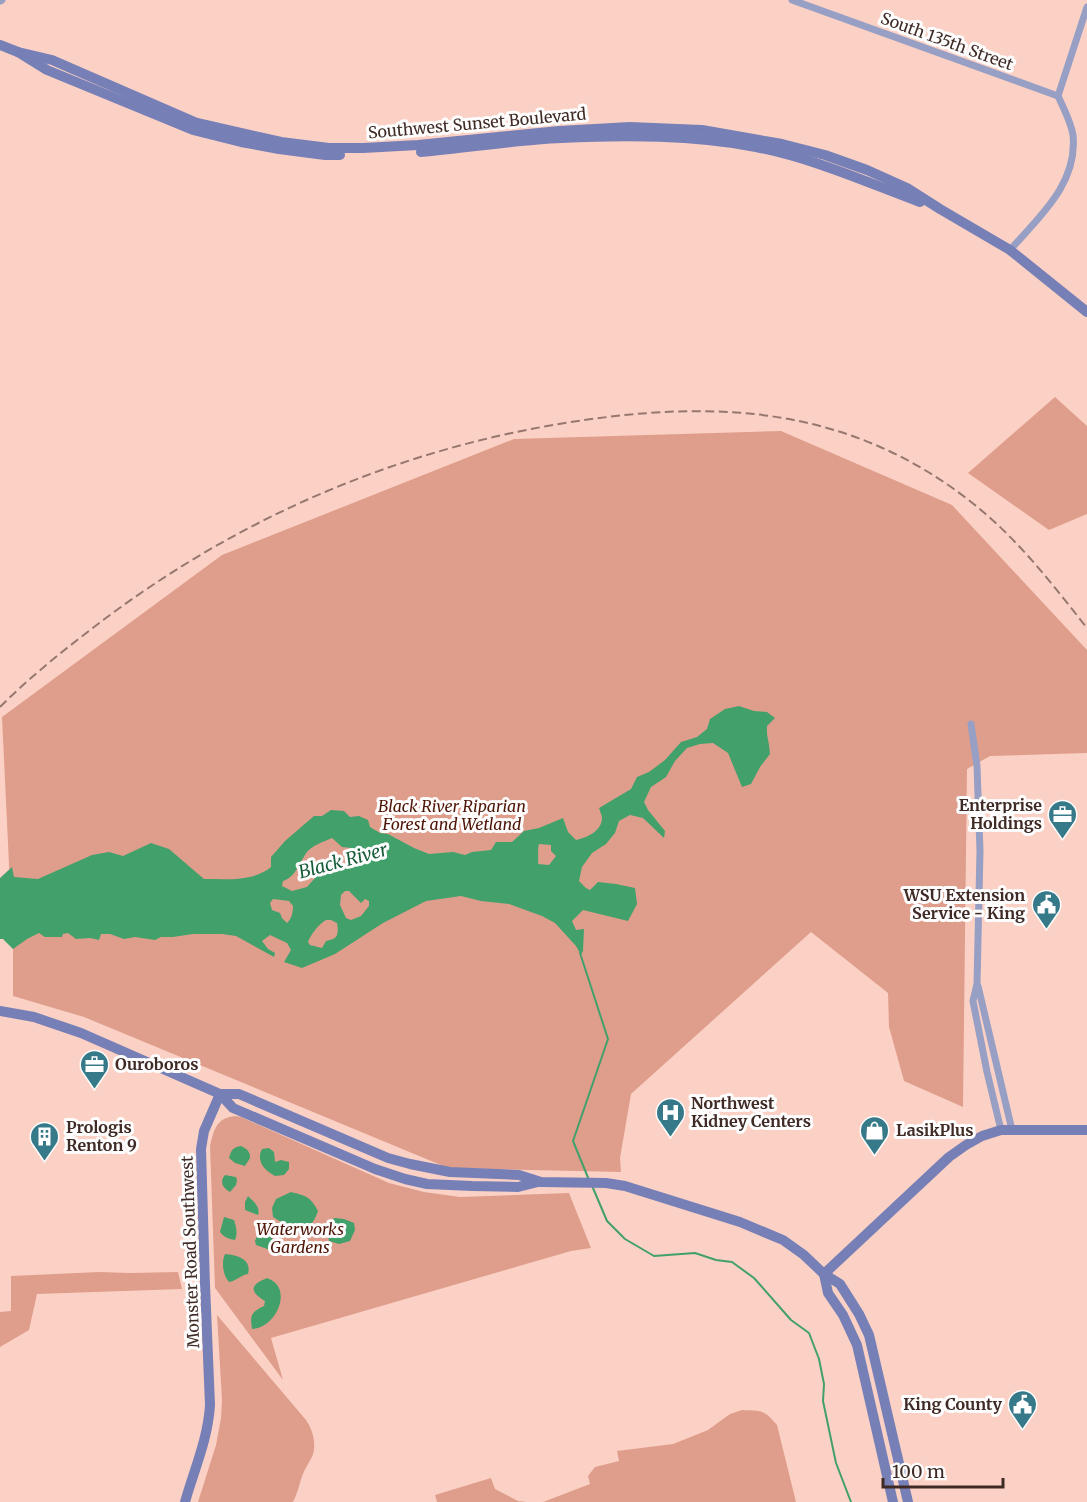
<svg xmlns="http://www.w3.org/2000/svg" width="1087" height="1502" font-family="Merriweather,serif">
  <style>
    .green { fill: #df9e8c }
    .water { fill: #42a06b; fill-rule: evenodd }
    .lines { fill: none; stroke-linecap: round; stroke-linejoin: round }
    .stream { stroke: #42a06b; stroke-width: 2 }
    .street { stroke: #979fc4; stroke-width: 7 }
    .secondary { stroke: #7780b6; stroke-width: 10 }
    .rail { stroke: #96776f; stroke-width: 2; stroke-dasharray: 9 4.5; stroke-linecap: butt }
    .labels { text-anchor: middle; stroke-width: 6; stroke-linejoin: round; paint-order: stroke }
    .street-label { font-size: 16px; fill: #3f2a25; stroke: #fdfdfd }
    .poi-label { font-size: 16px; font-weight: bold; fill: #3f2a25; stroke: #fdfdfd; text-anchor: start }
    .park-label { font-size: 16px; font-style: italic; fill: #4e1405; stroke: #fdfdfd }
    .water-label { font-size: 18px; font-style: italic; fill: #175c38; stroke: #fdfdfd }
  </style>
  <rect width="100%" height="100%" fill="#fcd1c5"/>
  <!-- green -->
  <g class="green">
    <path d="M1055 397 1087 426V514L1049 530 968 473Z"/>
    <path d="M781 431 952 505 1087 650V753L990 756 967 769 963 1107 904 1081 889 1027 888 993 811 932 631 1094 620 1158 621 1172 448 1168 84 1017 13 996V949L2 717 222 555 514 439Z"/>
    <path d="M235 1116 241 1117 389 1183 424 1192 460 1197 569 1193 591 1248 571 1251 271 1338 283 1380 215 1288 210 1146C214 1130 216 1118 235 1116Z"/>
    <path d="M99 1272 130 1273 178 1272 182 1289 37 1294 29 1330 0 1347V1312L11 1311V1276Z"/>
    <path d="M217 1315 306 1420C313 1430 317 1445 312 1457 309 1463 305 1468 303 1474 299 1484 298 1493 293 1502H198L216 1445 221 1418 222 1400Z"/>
    <path d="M742 1410C761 1411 764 1409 777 1425L796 1502H543L590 1484 588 1476 595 1467 619 1461 617 1451 673 1444 708 1430 730 1414Z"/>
    <path d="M491 1478 495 1489 518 1501 527 1502H437L435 1495Z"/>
  </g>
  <!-- water -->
  <g class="water">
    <path d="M739 706 754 711 767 712 775 718 767 726V734L769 745 770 754 760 767 751 784 742 787 728 753 713 743 700 744 687 748 675 761 666 777 651 787 644 802 648 810 665 831 664 838 643 818 630 815 619 821 615 833 606 844 592 853 582 867 579 881 586 888 590 890 598 882 616 884 635 888 637 904 628 921 583 910 572 921 576 930 584 929 583 951 581 955 576 946 555 923 542 916 509 904 481 901 461 896 426 901 383 923 335 954 302 968 284 962 291 950 287 943 270 935 262 941 268 949 275 953 274 957 236 936 222 934H193L173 937H161L155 940 135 937 124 939 110 934H101L99 940 90 938 76 939 68 933 63 934 62 937H45L39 933 27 939 13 949 3 939H0V878L12 867 14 877 38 879 92 855 109 852 123 856 151 843 169 849 204 879C226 879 253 882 271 867V857L285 841 314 816H322L331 810 344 811 350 817 359 816 368 820 370 827 380 833 388 834 414 848 429 854 453 852 465 855 472 852 491 850 496 842H512L524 831 539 828 563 818 568 832 576 840C586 838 602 831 602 818 602 815 600 812 599 808L631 789 637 777 649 772 665 760 681 742 697 737 707 729 710 719 725 709ZM332 838 342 847 351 848 353 862 344 864 334 871 321 869 315 878 307 887 292 891 282 886 283 881C296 877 299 863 307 852 313 845 323 842 332 838ZM539 844 551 845V851L556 856 549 865 538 864C539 857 537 851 539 844ZM345 891H349L361 903 365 899 369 901V906L361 916 351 920 346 918 340 905 341 895ZM273 899 289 901 293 906C293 911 292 919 287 923L282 918 280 913 272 910 270 903ZM326 920H331L337 923C338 928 339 937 333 939 331 940 329 940 326 941L322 948 310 945 308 942C311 934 319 924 326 920Z"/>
    <path d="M241 1146C247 1149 250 1151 250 1158L245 1166 235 1163 229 1158C231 1150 233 1147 241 1146Z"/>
    <path d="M269 1148 274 1152 275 1162 281 1160 289 1162V1169L284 1175 275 1176C264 1170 256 1161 262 1149Z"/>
    <path d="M225 1175 236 1177 237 1180 236 1185 230 1192C223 1188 219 1182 225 1175Z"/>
    <path d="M291 1192C306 1196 310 1196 318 1211 314 1222 310 1228 299 1233L273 1217 272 1208 276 1199Z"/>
    <path d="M248 1196C253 1201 261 1207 258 1215L245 1210V1202Z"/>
    <path d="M224 1217 234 1220C236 1227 238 1233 235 1240 228 1239 224 1237 220 1232Z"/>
    <path d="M334 1218 344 1219 354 1223 355 1230 350 1241 339 1244 329 1241C327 1231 326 1226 334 1218Z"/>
    <path d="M259 1231C269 1232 274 1239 277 1248L273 1251 256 1245 255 1241Z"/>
    <path d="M225 1254C237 1255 252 1259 248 1274 241 1275 236 1281 229 1282 223 1275 221 1263 225 1254Z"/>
    <path d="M267 1278C294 1287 277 1328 252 1329 250 1315 251 1312 264 1306L265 1301C249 1291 250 1285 267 1278Z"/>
  </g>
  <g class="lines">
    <!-- stream -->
    <g class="stream">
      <path d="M580 953 608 1039 573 1141 589 1180"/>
      <path d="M593 1188 607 1221 625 1239 654 1256 695 1253 716 1260 732 1262 754 1278 791 1320 809 1333 819 1359 824 1384 823 1401 836 1463 851 1502"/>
    </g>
    <!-- street -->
    <g class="street">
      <path d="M792 0 1058 96"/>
      <path d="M0 1 2 0"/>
      <path d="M1010 250C1039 217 1078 184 1073 135 1071 122 1064 109 1058 96L1087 7"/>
      <path d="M971 724 977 766 980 851 977 984 973 1001 987 1072 1001 1130"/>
      <path d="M978 986 1012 1130"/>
    </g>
    <!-- secondary -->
    <g class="secondary">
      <path d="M0 45 18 52 47 70 193 130 241 142 279 149 325 155H340"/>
      <path d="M18 52 52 60 197 123 281 142 329 148H363L418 145 559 131 630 127 702 130 782 144 825 155 867 170 907 188 940 209 1010 250 1087 312"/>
      <path d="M421 152C468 148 515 140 561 138 626 135 692 135 756 147 813 158 866 182 920 202"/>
      <path d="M0 1011 34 1017 81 1033 220 1094 233 1108 375 1169 405 1179 427 1184 472 1186 518 1187 538 1182"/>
      <path d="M220 1094H239L388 1158 410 1164 450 1172 519 1175 541 1182 606 1183 625 1186 740 1222 783 1240 804 1255 824 1274 840 1284 859 1314 869 1335 908 1502"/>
      <path d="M824 1274 949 1157 966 1145 982 1136 1001 1130H1087"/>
      <path d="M824 1274 828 1293 843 1315 857 1345 893 1502"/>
      <path d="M185 1502C194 1470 208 1439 210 1405L205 1285 201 1149 204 1131 220 1094"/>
    </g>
    <!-- rail -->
    <path class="rail" d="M0 707C26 681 55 657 85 634 228 522 392 450 571 422 676 406 778 403 878 446 929 468 977 502 1015 542 1041 569 1064 599 1087 628"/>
  </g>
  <!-- icons -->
  <defs>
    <symbol id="office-pin" viewBox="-11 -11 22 30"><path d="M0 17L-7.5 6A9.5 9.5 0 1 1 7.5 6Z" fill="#367989" stroke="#fdfdfd"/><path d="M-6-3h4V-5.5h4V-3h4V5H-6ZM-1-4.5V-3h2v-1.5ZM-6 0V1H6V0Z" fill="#fff"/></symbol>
    <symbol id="civic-pin" viewBox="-11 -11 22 30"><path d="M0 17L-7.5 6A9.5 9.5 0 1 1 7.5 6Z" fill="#367989" stroke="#fdfdfd"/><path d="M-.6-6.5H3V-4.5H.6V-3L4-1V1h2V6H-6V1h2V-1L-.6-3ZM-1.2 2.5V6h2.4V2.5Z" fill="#fff"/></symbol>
    <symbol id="hospital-pin" viewBox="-11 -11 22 30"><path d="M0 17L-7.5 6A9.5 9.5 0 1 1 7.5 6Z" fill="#367989" stroke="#fdfdfd"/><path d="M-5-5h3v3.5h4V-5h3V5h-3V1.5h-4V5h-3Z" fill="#fff"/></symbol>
    <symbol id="shop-pin" viewBox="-11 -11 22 30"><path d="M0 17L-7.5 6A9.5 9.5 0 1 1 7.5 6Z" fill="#367989" stroke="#fdfdfd"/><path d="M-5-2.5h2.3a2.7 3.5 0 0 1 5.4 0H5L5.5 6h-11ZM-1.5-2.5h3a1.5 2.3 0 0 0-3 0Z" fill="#fff"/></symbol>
    <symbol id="building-pin" viewBox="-11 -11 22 30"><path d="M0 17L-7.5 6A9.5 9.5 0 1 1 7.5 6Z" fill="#367989" stroke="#fdfdfd"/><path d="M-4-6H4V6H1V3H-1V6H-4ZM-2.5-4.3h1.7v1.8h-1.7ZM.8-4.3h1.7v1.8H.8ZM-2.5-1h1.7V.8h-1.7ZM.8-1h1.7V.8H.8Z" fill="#fff"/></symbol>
  </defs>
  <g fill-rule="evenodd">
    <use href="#office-pin" x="1046" y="798" width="33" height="45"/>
    <use href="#civic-pin" x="1030" y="888" width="33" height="45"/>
    <use href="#office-pin" x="78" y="1048" width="33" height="45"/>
    <use href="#hospital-pin" x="654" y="1096" width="33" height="45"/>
    <use href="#shop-pin" x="858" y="1114" width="33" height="45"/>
    <use href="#building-pin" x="28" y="1120" width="33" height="45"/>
    <use href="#civic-pin" x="1006" y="1388" width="33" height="45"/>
  </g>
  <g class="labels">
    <!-- street labels -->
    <g class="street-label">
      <text transform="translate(947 41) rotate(20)" y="6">South 135th Street</text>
      <text transform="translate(477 123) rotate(-5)" y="6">Southwest Sunset Boulevard</text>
      <text transform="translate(190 1252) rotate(-92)" y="6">Monster Road Southwest</text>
    </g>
    <!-- poi labels -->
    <g class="poi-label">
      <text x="1042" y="811" text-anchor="end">Enterprise<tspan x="1042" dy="18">Holdings</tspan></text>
      <text x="1025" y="901" text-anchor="end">WSU Extension<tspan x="1025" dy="18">Service - King</tspan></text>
      <text x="115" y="1070">Ouroboros</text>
      <text x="691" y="1109">Northwest<tspan x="691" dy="18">Kidney Centers</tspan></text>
      <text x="66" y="1133">Prologis<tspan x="66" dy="18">Renton 9</tspan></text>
      <text x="896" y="1136">LasikPlus</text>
      <text x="1002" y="1410" text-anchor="end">King County</text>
    </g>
    <!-- park labels -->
    <g class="park-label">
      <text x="452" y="812">Black River Riparian<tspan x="452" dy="18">Forest and Wetland</tspan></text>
      <text x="300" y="1235">Waterworks<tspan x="300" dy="18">Gardens</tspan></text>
    </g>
    <!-- water labels -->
    <g class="water-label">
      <text transform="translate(343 861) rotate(-15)" y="6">Black River</text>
    </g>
  </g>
  <!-- scale -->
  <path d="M883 1478v9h120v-9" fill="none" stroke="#3f2a25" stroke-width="3"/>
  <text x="892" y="1478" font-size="18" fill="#3f2a25" stroke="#fdfdfd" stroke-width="4.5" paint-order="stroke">100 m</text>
</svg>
